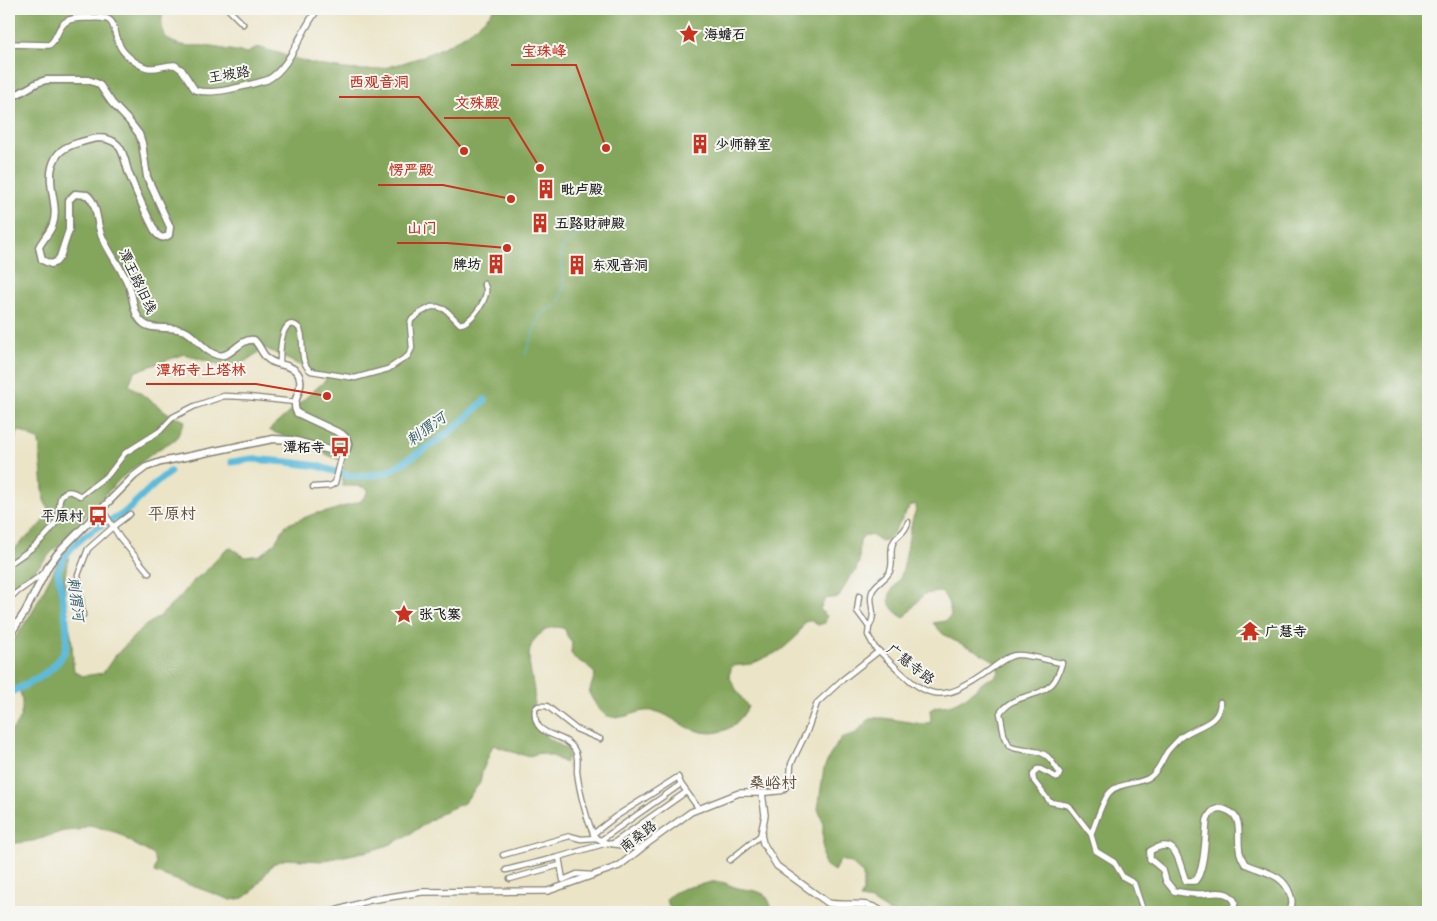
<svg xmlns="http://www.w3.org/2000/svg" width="1437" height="921" font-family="'Comic Neue','LXGW WenKai TC',sans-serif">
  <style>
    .forest { fill: #84a65c; stroke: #50613c }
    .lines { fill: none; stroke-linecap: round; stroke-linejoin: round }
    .stream { stroke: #5cbbdb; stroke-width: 1 }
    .river { stroke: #5cbbdb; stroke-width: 7 }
    .minor-casing { stroke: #848072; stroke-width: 7 }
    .tertiary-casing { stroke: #848072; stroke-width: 8 }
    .secondary-casing { stroke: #848072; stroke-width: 9 }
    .minor { stroke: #fff; stroke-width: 4.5 }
    .tertiary { stroke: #fff; stroke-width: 5.5 }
    .secondary { stroke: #fff; stroke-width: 6 }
    .labels { text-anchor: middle; stroke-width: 4; stroke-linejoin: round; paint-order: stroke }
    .poi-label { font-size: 14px; font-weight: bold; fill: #1c1c1c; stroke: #f6f6f2; text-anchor: start }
    .street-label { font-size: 14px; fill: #1c1c1c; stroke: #f6f6f2 }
    .water-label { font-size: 15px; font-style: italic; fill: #365c68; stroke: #f6f6f2 }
    .quarter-label { font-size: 16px; fill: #5d4a34; stroke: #f6f6f2 }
    .leader { fill: none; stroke: #c8321e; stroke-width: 2 }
    .callout-dot { fill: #c8321e; stroke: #f6f6f2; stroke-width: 2 }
    .callout-label { font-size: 15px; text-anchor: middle; font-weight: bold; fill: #c8321e; stroke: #f6f6f2; stroke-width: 4; stroke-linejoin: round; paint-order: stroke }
  </style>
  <rect width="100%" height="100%" fill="#f6f6f2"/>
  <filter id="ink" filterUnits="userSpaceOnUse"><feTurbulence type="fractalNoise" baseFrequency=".02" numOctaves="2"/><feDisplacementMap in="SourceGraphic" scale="10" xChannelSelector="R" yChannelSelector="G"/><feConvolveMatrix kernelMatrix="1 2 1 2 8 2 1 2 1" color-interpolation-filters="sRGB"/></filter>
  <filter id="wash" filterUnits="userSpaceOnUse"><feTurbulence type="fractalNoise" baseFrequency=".0096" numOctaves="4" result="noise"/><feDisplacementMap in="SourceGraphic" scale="20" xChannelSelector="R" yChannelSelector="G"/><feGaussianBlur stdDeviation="1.12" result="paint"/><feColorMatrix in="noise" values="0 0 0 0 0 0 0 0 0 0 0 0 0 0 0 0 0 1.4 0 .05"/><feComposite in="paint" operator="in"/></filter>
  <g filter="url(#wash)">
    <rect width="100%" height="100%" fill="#ebe4c7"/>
    <!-- forest -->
    <g class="forest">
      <path d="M9 9H164C159 26 161 41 182 45 189 47 198 45 205 46 220 48 234 51 248 53L257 47C281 53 307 64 331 67 349 70 371 72 388 67 425 58 470 39 494 9H1428V689L1426 690 1425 695 1428 703V912H889L872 901 860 899 863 892V874L851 863 840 860 834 871 824 864 823 856V822L818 809 824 768 829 757 841 738 856 733 868 720 873 718H884L922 724 931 722 930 710C939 704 943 707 952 704 963 700 973 691 981 684 987 679 995 679 999 671L995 661 975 650 953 640 943 634 933 623 945 621 951 616C950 606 948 599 941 592L924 594 904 618C899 615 892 610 890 604 886 593 897 585 901 576 906 561 908 538 912 522 913 515 917 512 916 504L910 506 889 539 880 541 873 536 865 535 860 540 859 562 855 572 849 578 839 597 825 599 820 609 827 616 825 623 818 625 810 620 805 622 796 637 780 651 751 664 732 666 729 676 737 691 748 707C732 736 709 739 681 724 672 719 663 712 653 711 644 710 638 712 630 715 606 722 600 713 589 693L595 674 586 664 576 660 571 653 572 642 567 636 565 629C556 626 551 626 543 632 520 647 532 670 534 692 535 702 532 714 536 723 543 737 556 742 568 750V757L565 763 552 756 540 753 529 756 518 754 493 745 482 772 480 783 464 803 443 812 410 834 389 845 373 850 321 861 286 859 273 864 252 892 243 898 231 900 154 872 156 863 152 854 132 843 118 833 90 825 78 830 64 831 33 841 9 844V733C24 718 25 704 18 686L9 690V647L33 611 61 556 65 554 69 557C61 583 66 609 71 635 73 646 72 659 74 671L83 676 103 673 114 657 143 627 159 617 181 596 191 583 207 570 225 550 231 548 245 557 260 555 274 544 286 525 316 513 327 512 361 501 369 490 360 486H342L344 462 269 430 327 379 265 348 232 370 184 354 134 372 129 385 168 413 185 421 176 439 157 450 121 478 37 568 9 590V552C15 550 17 546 21 542 33 532 42 525 49 511L44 500 39 441 21 431 18 432 9 453Z"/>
      <path d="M712 882C727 881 726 885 738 888 750 891 764 889 769 901 771 905 772 909 773 912H667L670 908 666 900C675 887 697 886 712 882Z"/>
    </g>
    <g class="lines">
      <!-- stream -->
      <path class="stream" d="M525 355 540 315 558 304 564 287 561 249 567 243 582 233"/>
      <!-- river -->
      <g class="river">
        <path d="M232 462 252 459 287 462 318 466 349 476H364L386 473 436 442 461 423 485 400"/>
        <path d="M9 693C28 684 55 672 64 652 72 637 61 589 58 571 65 550 85 534 103 524 110 520 118 518 124 513 140 500 153 483 170 472"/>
      </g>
    </g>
  </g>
  <g filter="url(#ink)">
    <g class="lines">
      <defs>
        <g id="minor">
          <path d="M228 9 243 24"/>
          <path d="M280 363C280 355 280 319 295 325 309 331 295 360 311 371L355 378 388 369 408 356 412 348 410 325 411 320 420 313 431 307H438L446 310 460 324C472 323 493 294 484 284"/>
          <path d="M313 487 330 486 335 483 342 455"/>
          <path d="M102 509 120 538 149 573"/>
          <path d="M9 564C26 553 49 538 58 518 61 511 57 501 62 495 68 489 74 492 80 496L109 474 125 453 160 431 173 417 195 406 224 396 248 397 295 402"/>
          <path d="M859 596 857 611 869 627 868 635 875 648 879 651"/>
          <path d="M9 598 44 573"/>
          <path d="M83 615 78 575 88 549 114 526 130 514"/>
          <path d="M869 627C878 613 868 604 872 592 875 583 887 579 890 571 894 562 889 552 893 543 897 533 905 535 908 522"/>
          <path d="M600 739 576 729 547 706H538L535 709C532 740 564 731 574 749 579 756 577 764 577 772 579 788 587 825 596 838L607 843 640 849"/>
          <path d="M762 793 782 791 786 787 790 780 791 764 807 731 817 703 842 680 879 651C924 695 934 711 991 669 998 664 1008 655 1017 655 1028 654 1049 661 1062 663 1060 670 1057 679 1052 684 1038 699 1011 694 1000 713L1004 734 1009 746C1021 753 1037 747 1048 757 1052 761 1056 768 1060 773L1058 778 1040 769H1037L1033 775 1034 781 1050 802 1067 805 1070 807 1091 834C1096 823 1102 800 1110 792 1120 782 1138 785 1150 777 1158 772 1162 760 1167 752 1171 747 1176 742 1180 738 1196 725 1220 725 1220 702"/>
          <path d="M593 834 615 817 678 777 681 784 699 809"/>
          <path d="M1091 834 1096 851 1114 862 1123 877 1134 883 1143 910 1147 912"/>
          <path d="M601 840 681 784"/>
          <path d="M612 844 686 792"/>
          <path d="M503 855 570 836 581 839 596 838"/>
          <path d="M730 860 761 835"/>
          <path d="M506 870 559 857"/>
          <path d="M593 875 577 874 563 880 559 857 607 843"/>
          <path d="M510 879 560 865"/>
        </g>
        <g id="tertiary">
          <path d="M9 44 49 45C58 40 57 26 67 21 73 17 82 18 90 18 118 16 111 24 119 44 122 53 136 64 145 67 155 71 165 64 175 65L182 70 195 90C213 96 249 85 267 80 291 68 301 29 318 9"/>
          <path d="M332 912 370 900 422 892 548 891 619 866 648 843 691 812 739 793H762L765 815 761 835 763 843 777 866 828 903C846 907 868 899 882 912"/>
          <path d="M1225 912 1234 906 1235 902C1228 888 1212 894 1199 894 1191 894 1183 893 1174 891L1166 881 1163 870 1150 859V851C1179 834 1178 864 1186 881H1195C1205 871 1205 835 1207 820 1209 815 1210 813 1214 810 1218 808 1222 808 1226 810 1245 816 1236 839 1240 853 1241 857 1243 861 1245 864 1262 872 1283 873 1290 894 1293 901 1293 906 1288 912"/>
        </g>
        <path id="secondary" d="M9 99 37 83 46 80H88L99 84 112 103 129 121 139 134 142 143 147 177 170 227 169 235C164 239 160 238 156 233 146 214 137 194 129 174 126 166 125 156 120 148 118 145 115 142 112 141 101 135 89 140 78 143 64 147 56 152 52 167 47 186 59 206 53 224 50 233 43 239 39 247L42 260 51 264 56 262 60 257 69 230V200L75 194 87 195C98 204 96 221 101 234 108 252 121 267 128 284 134 296 132 314 143 323 153 332 173 324 187 332 197 338 205 352 217 355 231 359 239 338 254 340 261 346 262 357 271 361 280 366 297 364 300 379 303 391 290 401 297 413L342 434C348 439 350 445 345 452L340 453 293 440 273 439 161 462 146 467 134 476 58 553 49 565 25 612 9 636"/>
      </defs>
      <!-- minor casing -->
      <use href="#minor" class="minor-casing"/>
      <!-- tertiary casing -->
      <use href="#tertiary" class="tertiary-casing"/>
      <!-- secondary casing -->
      <use href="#secondary" class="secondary-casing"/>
      <!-- minor -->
      <use href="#minor" class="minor"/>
      <!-- tertiary -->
      <use href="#tertiary" class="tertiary"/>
      <!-- secondary -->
      <use href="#secondary" class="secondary"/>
    </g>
  </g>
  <!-- icons -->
  <defs>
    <symbol id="sight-bare" viewBox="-9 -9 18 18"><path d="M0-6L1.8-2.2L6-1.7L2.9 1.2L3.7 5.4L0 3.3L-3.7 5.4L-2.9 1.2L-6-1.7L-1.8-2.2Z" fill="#c8321e" stroke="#f6f6f2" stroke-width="2.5" paint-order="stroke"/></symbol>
    <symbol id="building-bare" viewBox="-9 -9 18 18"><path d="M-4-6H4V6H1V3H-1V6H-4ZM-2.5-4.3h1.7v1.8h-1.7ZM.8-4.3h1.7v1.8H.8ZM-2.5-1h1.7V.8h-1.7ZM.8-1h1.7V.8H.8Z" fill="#c8321e" stroke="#f6f6f2" stroke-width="2.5" paint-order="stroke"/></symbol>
    <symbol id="bus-bare" viewBox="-9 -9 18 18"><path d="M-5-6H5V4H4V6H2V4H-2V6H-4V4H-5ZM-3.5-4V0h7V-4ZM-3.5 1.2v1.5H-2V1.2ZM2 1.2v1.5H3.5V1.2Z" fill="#c8321e" stroke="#f6f6f2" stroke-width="2.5" paint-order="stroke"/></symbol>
    <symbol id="temple-bare" viewBox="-9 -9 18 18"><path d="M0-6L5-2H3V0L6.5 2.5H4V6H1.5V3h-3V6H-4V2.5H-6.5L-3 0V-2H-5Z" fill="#c8321e" stroke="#f6f6f2" stroke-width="2.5" paint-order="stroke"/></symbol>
  </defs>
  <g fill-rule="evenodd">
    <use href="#sight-bare" x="675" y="20" width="28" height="28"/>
    <use href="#building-bare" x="686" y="130" width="28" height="28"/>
    <use href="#building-bare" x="532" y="175" width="28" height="28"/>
    <use href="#building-bare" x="526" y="209" width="28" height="28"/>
    <use href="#building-bare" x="482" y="250" width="28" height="28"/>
    <use href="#building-bare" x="563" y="251" width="28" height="28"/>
    <use href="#bus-bare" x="326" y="433" width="28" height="28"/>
    <use href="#bus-bare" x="84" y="502" width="28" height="28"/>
    <use href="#sight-bare" x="390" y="600" width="28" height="28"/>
    <use href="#temple-bare" x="1236" y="617" width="28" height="28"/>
  </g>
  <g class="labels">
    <!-- poi labels -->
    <g class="poi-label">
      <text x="704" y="39">海蟾石</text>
      <text x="715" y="149">少师静室</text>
      <text x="561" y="194">毗卢殿</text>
      <text x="555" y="228">五路财神殿</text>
      <text x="481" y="269" text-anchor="end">牌坊</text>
      <text x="592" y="270">东观音洞</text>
      <text x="325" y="452" text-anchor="end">潭柘寺</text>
      <text x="83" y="521" text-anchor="end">平原村</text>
      <text x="419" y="619">张飞寨</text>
      <text x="1265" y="636">广慧寺</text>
    </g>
    <!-- street labels -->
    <g class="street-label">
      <text transform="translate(229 74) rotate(-9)" y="5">王坡路</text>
      <text transform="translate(138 281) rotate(65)" y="5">潭王路旧线</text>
      <text transform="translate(911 664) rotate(38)" y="5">广慧寺路</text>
      <text transform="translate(638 836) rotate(-38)" y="5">南桑路</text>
    </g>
    <!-- water labels -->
    <g class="water-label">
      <text transform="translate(426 429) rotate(-36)" y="5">刺猬河</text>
      <text transform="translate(76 599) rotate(82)" y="5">刺猬河</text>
    </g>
    <!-- quarter labels -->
    <g class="quarter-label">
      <text x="172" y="519">平原村</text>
      <text x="773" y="788">桑峪村</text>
    </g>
  </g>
  <!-- callouts -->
  <path class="leader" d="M606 148L576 65H511M464 151L419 97H339M540 168L509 118H444M511 199L443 185H378M507 248L447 243H397M327 396L256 384H146"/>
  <g class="callout-dot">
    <circle cx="606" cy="148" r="5"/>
    <circle cx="464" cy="151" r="5"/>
    <circle cx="540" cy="168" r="5"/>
    <circle cx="511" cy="199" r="5"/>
    <circle cx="507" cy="248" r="5"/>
    <circle cx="327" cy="396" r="5"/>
  </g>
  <g class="callout-label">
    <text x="544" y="56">宝珠峰</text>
    <text x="379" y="87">西观音洞</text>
    <text x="477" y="108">文殊殿</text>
    <text x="411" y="175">愣严殿</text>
    <text x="422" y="233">山门</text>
    <text x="201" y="375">潭柘寺上塔林</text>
  </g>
  <!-- margin -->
  <rect width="1437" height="921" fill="none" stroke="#f6f6f2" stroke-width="30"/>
</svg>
